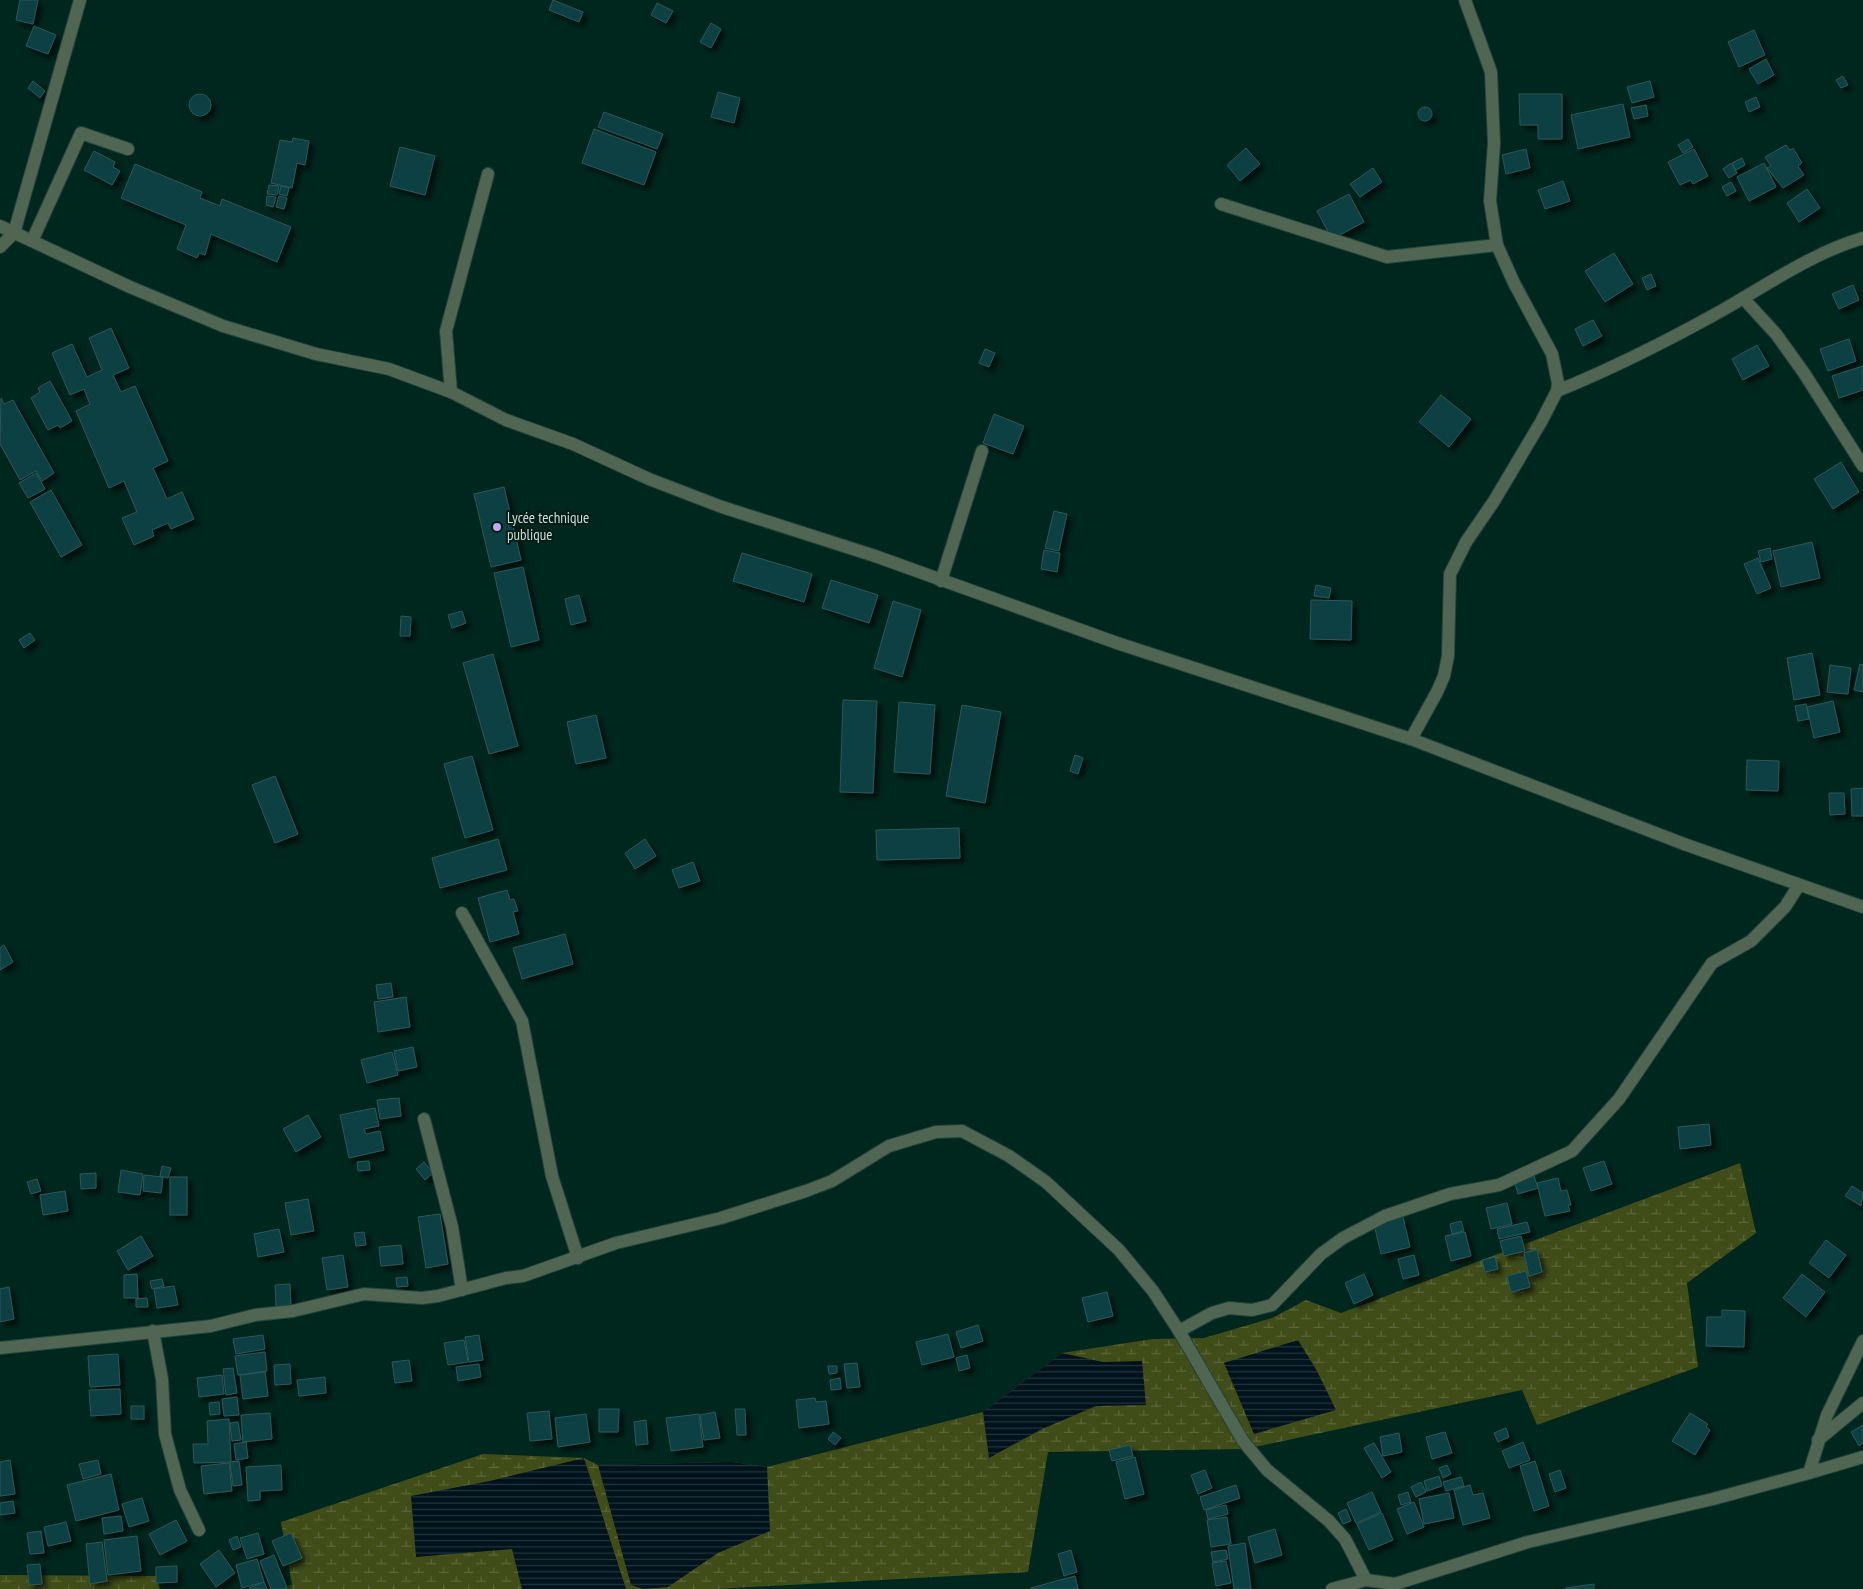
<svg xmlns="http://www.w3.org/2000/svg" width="1863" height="1589" font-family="'PT Sans Narrow',sans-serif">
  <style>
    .wetland { fill: url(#wetland-marsh) }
    .water { fill: url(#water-rules) }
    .building { fill: #0c3f42; stroke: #2c585a; filter: url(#shadow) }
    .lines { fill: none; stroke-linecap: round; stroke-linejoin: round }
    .minor-casing { stroke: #20443b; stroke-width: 14 }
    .minor { stroke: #506552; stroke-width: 12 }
    .poi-dot { fill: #c6a6f0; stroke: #001c15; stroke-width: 2 }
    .labels { text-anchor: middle; stroke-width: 4; stroke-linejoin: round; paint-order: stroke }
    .poi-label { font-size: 15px; fill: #cadfd8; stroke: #001c15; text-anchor: start }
  </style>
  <defs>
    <pattern id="wetland-marsh" width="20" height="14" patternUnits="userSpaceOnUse" patternTransform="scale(1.25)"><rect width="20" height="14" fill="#404d18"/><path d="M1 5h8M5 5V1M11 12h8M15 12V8" fill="none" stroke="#5a6639"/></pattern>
    <pattern id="water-rules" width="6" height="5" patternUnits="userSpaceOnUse" patternTransform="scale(1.25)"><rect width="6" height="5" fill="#00121b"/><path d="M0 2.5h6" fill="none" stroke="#24343b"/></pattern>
    <filter id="shadow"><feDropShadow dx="4.5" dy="4.5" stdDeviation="2.5" flood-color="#0009"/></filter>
  </defs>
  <rect width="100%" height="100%" fill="#00271d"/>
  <!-- wetland -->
  <g class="wetland">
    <path d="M1740 1163 1756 1233 1687 1283 1698 1367 1537 1425 1522 1390 1245 1449 1048 1452 1028 1572 715 1589H275L292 1585 281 1522 483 1454 584 1458 598 1465 732 1462 767 1467 983 1412 1062 1353 1152 1339 1204 1338 1272 1318 1306 1300 1341 1313Z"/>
    <path d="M0 1575 156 1576 160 1589H0Z"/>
  </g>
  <!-- water -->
  <g class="water">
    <path d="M1298 1340 1317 1371 1336 1410 1254 1434 1224 1363Z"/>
    <path d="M1062 1353 1103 1362 1142 1361 1146 1405 1096 1406 1040 1430 989 1458 983 1412Z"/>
    <path d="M584 1458 626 1589H522L512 1549 416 1557 411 1496 490 1481Z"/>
    <path d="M732 1462 767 1467 770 1531 718 1553 668 1587 643 1589 631 1585 598 1465Z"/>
  </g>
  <!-- building -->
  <g class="building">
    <path d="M20 0H38L33 24 16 20Z"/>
    <path d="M553 0 583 12 579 22 549 10Z"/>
    <path d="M657 3 673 11 666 23 651 15Z"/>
    <path d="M711 23 721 29 711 48 700 42Z"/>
    <path d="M34 26 56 35 48 54 26 46Z"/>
    <path d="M1754 30 1765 55 1739 67 1728 42Z"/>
    <path d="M1766 59 1774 75 1758 84 1749 69Z"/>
    <path d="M1843 76 1848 85 1841 88 1836 80Z"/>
    <path d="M33 81 45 91 40 98 28 88Z"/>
    <path d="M1650 81 1654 97 1632 103 1627 87Z"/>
    <path d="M718 92 740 98 734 123 711 117Z"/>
    <path d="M1519 94H1562V139H1538V125H1520Z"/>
    <circle cx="200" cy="105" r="11"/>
    <path d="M1756 97 1760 107 1749 112 1745 102Z"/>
    <path d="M1623 104 1630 137 1578 149 1571 115Z"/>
    <path d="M1646 105 1648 116 1634 119 1631 108Z"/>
    <circle cx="1425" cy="114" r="7"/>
    <path d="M604 112 663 134 657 149 598 127Z"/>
    <path d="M594 129 656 152 644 185 582 163Z"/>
    <path d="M293 138 309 141 305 165 297 163 292 188 271 183 280 140 292 142Z"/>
    <path d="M1688 139 1693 147 1683 153 1678 145Z"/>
    <path d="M1786 145 1790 150 1793 148 1802 163 1798 166 1804 175 1783 188 1767 168 1771 166 1765 157Z"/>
    <path d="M400 147 435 156 425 195 390 186Z"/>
    <path d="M1246 148 1260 164 1240 181 1227 165Z"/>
    <path d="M1526 149 1530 168 1506 174 1502 155Z"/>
    <path d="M1694 149 1708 176 1693 184 1691 180 1680 185 1668 162Z"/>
    <path d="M94 151 115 162 113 167 120 171 112 185 84 170Z"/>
    <path d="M1742 158 1745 165 1736 170 1732 163Z"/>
    <path d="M1731 163 1737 173 1729 178 1723 169Z"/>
    <path d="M1764 163 1776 187 1749 201 1737 177Z"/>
    <path d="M135 164 202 192 200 198 220 206 222 199 291 227 277 262 211 234 205 255 199 253 197 258 177 249 186 225 121 198Z"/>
    <path d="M1373 168 1382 182 1360 197 1350 184Z"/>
    <path d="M1563 181 1570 201 1545 209 1538 190Z"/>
    <path d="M1731 182 1736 191 1727 196 1722 187Z"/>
    <path d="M269 185 279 186 277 195 267 194Z"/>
    <path d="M281 186 289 188 287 196 279 194Z"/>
    <path d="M1807 189 1820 208 1799 222 1787 203Z"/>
    <path d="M1349 194 1364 222 1332 239 1317 211Z"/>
    <path d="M267 196 276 197 273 207 266 205Z"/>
    <path d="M279 196 287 198 284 209 276 207Z"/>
    <path d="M1614 253 1633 284 1605 302 1585 271Z"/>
    <path d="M1651 274 1656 286 1647 290 1642 278Z"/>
    <path d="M1853 285 1859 300 1839 309 1832 294Z"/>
    <path d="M1593 320 1602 336 1583 346 1575 329Z"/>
    <path d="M111 328 129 368 113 375 121 392 135 386 168 461 153 468 167 499 182 492 194 519 171 529 168 523 152 530 154 536 134 545 122 518 137 512 124 481 109 488 76 411 90 404 84 389 70 395 52 353 72 344 87 377 102 370 89 338Z"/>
    <path d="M1849 339 1856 361 1828 371 1820 349Z"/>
    <path d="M1757 345 1769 366 1743 380 1732 359Z"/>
    <path d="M985 349 995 353 989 367 979 363Z"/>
    <path d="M1863 366V390L1839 398 1832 376Z"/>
    <path d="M50 381 72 421 60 428 58 425 48 430 31 398 40 392 38 388Z"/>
    <path d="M1441 395 1471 419 1449 447 1419 422Z"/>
    <path d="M1 398 4 404 13 400 54 473 42 481 36 471 20 480 0 444Z"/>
    <path d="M994 414 1024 426 1013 454 983 443Z"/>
    <path d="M1841 462 1859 492 1833 509 1814 479Z"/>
    <path d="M36 473 45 489 28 498 19 483Z"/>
    <path d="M504 487 521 560 491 567 474 494Z"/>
    <path d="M51 490 82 545 61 557 30 502Z"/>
    <path d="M1054 511 1067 514 1059 551 1045 548Z"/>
    <path d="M1812 542 1820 578 1781 587 1773 551Z"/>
    <path d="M1770 548 1772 559 1761 562 1758 551Z"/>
    <path d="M1044 550 1060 553 1057 572 1041 569Z"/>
    <path d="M742 553 812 574 804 602 733 581Z"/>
    <path d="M1758 558 1771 588 1757 594 1744 564Z"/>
    <path d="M523 567 539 640 511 647 494 573Z"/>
    <path d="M831 580 878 595 869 623 822 608Z"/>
    <path d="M1316 585 1331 588 1329 598 1314 596Z"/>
    <path d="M579 595 586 621 571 625 565 599Z"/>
    <path d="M1311 600 1352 601 1351 640 1310 639Z"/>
    <path d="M893 601 921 610 902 677 874 668Z"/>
    <path d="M462 611 466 623 452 628 448 615Z"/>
    <path d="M401 616 411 617 410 636H400Z"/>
    <path d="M30 633 35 640 24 648 19 640Z"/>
    <path d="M1812 653 1820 695 1794 700 1787 658Z"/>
    <path d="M493 654 518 746 489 754 463 663Z"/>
    <path d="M1860 664 1863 665V692L1854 690Z"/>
    <path d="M1830 665 1851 668 1848 694 1827 692Z"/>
    <path d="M843 700 877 701 873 793 840 792Z"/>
    <path d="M1833 701 1840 732 1814 738 1807 707Z"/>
    <path d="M899 702 935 705 930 774 894 772Z"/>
    <path d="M1806 704 1809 719 1798 721 1795 706Z"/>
    <path d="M962 705 1001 712 985 803 946 796Z"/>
    <path d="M596 715 606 758 576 764 567 722Z"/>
    <path d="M1075 755 1083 758 1078 774 1070 771Z"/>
    <path d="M472 756 493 830 465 838 444 764Z"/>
    <path d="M1747 760 1779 761 1778 791 1746 790Z"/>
    <path d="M275 776 298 834 275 843 252 785Z"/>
    <path d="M1863 788V816H1852L1851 789Z"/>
    <path d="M1829 793H1844L1845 814 1830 815Z"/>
    <path d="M959 828 960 858 877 860 876 830Z"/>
    <path d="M498 839 507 870 440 888 432 858Z"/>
    <path d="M645 839 656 856 635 869 625 853Z"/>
    <path d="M693 862 700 881 679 888 672 870Z"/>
    <path d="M507 890 510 900 514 899 518 911 513 912 519 934 490 942 478 898Z"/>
    <path d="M565 934 573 964 522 979 513 948Z"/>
    <path d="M4 945 13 962 0 970V948Z"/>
    <path d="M391 983 393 997 378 999 376 985Z"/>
    <path d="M406 997 410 1027 378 1032 374 1002Z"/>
    <path d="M413 1047 417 1067 398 1071 394 1051Z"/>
    <path d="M392 1052 398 1075 367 1083 361 1060Z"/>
    <path d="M399 1098 401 1116 380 1119 377 1100Z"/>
    <path d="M375 1108 379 1126 364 1129 366 1134 380 1131 384 1150 349 1158 340 1115Z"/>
    <path d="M308 1115 321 1137 296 1152 283 1129Z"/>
    <path d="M1709 1124 1711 1145 1680 1149 1678 1127Z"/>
    <path d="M369 1161 370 1170 358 1171 357 1162Z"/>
    <path d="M1604 1161 1612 1184 1591 1191 1583 1168Z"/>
    <path d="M424 1162 433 1173 425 1180 416 1169Z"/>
    <path d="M162 1166 171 1168 168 1178 160 1176Z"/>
    <path d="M121 1170 143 1174 140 1195 118 1192Z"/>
    <path d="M96 1173V1188L81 1189 80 1174Z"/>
    <path d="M144 1175 163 1177 161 1193 143 1191Z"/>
    <path d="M1534 1176 1538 1188 1518 1194 1515 1183Z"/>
    <rect x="170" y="1177" width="17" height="38"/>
    <path d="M1558 1178 1561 1191 1567 1190 1571 1205H1568L1570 1211 1545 1216 1537 1183Z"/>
    <path d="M37 1179 41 1191 31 1194 27 1182Z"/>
    <path d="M1852 1186 1863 1193 1861 1206 1845 1196Z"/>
    <path d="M65 1191 68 1211 43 1215 40 1195Z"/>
    <path d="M308 1199 314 1231 291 1235 285 1203Z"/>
    <path d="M1507 1203 1512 1224 1491 1229 1486 1208Z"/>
    <path d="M440 1214 448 1264 426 1268 418 1217Z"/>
    <path d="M1403 1217 1410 1247 1381 1254 1374 1224Z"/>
    <path d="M1461 1221 1464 1231 1452 1234 1450 1224Z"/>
    <path d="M1527 1222 1530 1232 1499 1239 1497 1229Z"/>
    <path d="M279 1229 284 1252 258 1257 254 1234Z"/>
    <path d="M364 1232 366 1245 356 1246 354 1233Z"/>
    <path d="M1465 1232 1471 1256 1451 1261 1445 1236Z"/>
    <path d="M141 1236 153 1256 128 1270 117 1251Z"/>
    <path d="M1521 1236 1525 1251 1504 1256 1500 1241Z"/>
    <path d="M1826 1240 1846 1255 1829 1278 1809 1263Z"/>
    <path d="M401 1245 403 1264 381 1266 379 1247Z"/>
    <path d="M1537 1250 1542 1272 1529 1276 1524 1253Z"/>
    <path d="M343 1255 348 1287 327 1290 322 1258Z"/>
    <path d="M1414 1255 1419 1275 1403 1279 1398 1259Z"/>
    <path d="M1495 1257 1498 1269 1485 1272 1482 1260Z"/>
    <path d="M1526 1271 1530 1287 1511 1292 1507 1276Z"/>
    <path d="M137 1274 138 1298H124V1275Z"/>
    <path d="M1364 1274 1373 1295 1354 1304 1345 1283Z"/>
    <path d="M1802 1274 1825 1292 1806 1317 1783 1298Z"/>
    <path d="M407 1277 408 1286 397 1287 396 1278Z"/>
    <path d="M162 1279 164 1286 152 1289 150 1281Z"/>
    <path d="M290 1284 291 1306H276L275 1285Z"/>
    <path d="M174 1286 178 1305 157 1308 154 1289Z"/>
    <path d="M9 1287 14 1319 0 1322V1289Z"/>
    <path d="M1107 1292 1113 1316 1088 1322 1082 1298Z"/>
    <path d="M147 1298 148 1307H136V1299Z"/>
    <path d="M1722 1310 1745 1311 1744 1347 1706 1346 1707 1317H1722Z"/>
    <path d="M978 1325 983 1341 961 1348 956 1332Z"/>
    <path d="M948 1334 954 1357 922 1365 916 1342Z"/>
    <path d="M263 1335 265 1349 236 1354 233 1339Z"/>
    <path d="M479 1335 483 1360 469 1362 465 1337Z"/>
    <path d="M464 1340 468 1362 448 1365 444 1343Z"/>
    <path d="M265 1352 267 1371 238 1375 235 1356Z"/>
    <path d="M118 1354 120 1385 90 1387 88 1356Z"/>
    <path d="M967 1355 970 1368 959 1371 956 1358Z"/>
    <path d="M409 1360 412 1381 395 1383 392 1362Z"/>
    <path d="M857 1363 860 1387 847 1388 844 1364Z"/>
    <path d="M290 1364 291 1384 275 1385 274 1365Z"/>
    <path d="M479 1364 481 1377 458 1381 456 1367Z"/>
    <path d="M828 1366H837V1373L829 1374Z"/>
    <path d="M233 1368 237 1393 226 1395 223 1369Z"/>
    <path d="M265 1372 268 1396 243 1399 240 1375Z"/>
    <path d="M222 1375 224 1394 199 1397 197 1378Z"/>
    <path d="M325 1377 326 1393 299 1396 297 1380Z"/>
    <path d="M840 1378 841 1389 831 1390 830 1380Z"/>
    <path d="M120 1389 121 1414 91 1416 89 1390Z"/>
    <path d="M237 1397 239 1415 224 1416 222 1399Z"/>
    <path d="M815 1398 816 1402 826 1401 829 1424 799 1428 796 1400Z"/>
    <path d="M219 1402 220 1414 210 1415 209 1403Z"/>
    <rect x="131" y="1406" width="13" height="13"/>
    <path d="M599 1409H619L618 1432H599Z"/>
    <path d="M735 1409H745L746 1435H737Z"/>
    <path d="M549 1411 552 1439 530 1441 527 1413Z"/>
    <path d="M715 1412 720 1438 704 1440 700 1415Z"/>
    <path d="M270 1413 272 1439 243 1442 241 1415Z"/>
    <path d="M1690 1413 1708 1424 1706 1427 1710 1430 1695 1455 1672 1441Z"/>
    <path d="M586 1414 590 1442 558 1447 555 1418Z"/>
    <path d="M699 1414 703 1447 671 1451 666 1418Z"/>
    <path d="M229 1419 231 1462 194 1463 193 1444H208L207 1421Z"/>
    <path d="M646 1420 648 1444 636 1445 634 1422Z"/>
    <path d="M238 1422 241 1440 232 1441 230 1423Z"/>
    <path d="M1863 1425V1443L1859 1446 1851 1432Z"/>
    <path d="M1506 1428 1509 1437 1498 1442 1494 1433Z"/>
    <path d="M833 1432 841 1438 835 1445 828 1439Z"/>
    <path d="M1445 1432 1452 1453 1432 1459 1426 1437Z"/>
    <path d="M1399 1433 1402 1452 1383 1456 1380 1437Z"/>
    <path d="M246 1442 248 1458 236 1460 234 1444Z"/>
    <path d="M1523 1442 1530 1460 1509 1468 1502 1451Z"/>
    <path d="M1374 1443 1391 1472 1382 1478 1364 1448Z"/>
    <path d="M1130 1445 1133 1456 1112 1461 1109 1450Z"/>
    <path d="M1135 1457 1144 1494 1125 1499 1116 1462Z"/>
    <path d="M10 1460 15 1494 0 1496V1462Z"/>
    <path d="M98 1460 101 1474 83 1479 79 1464Z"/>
    <path d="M239 1461 242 1485 233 1486 230 1462Z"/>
    <path d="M1535 1461 1549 1506 1534 1511 1520 1466Z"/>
    <path d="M229 1463 232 1491 204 1494 201 1466Z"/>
    <path d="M281 1465 282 1490 260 1491V1500L248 1501 246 1467Z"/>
    <path d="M1447 1465 1451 1474 1443 1478 1439 1468Z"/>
    <path d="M1205 1470 1212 1488 1198 1494 1191 1475Z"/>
    <path d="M1560 1470 1566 1488 1555 1492 1549 1474Z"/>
    <path d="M111 1474 119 1510 76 1521 67 1485Z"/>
    <path d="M1439 1476 1442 1486 1427 1491 1424 1481Z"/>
    <path d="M1461 1477 1464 1486 1446 1491 1443 1482Z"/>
    <path d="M1421 1482 1426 1492 1416 1497 1411 1487Z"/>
    <path d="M1236 1485 1240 1498 1204 1510 1200 1497Z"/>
    <path d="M1470 1485 1473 1495 1483 1493 1490 1518 1463 1525 1454 1490Z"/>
    <path d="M1372 1492 1381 1512 1356 1523 1347 1503Z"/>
    <path d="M1408 1492 1411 1502 1401 1505 1398 1495Z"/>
    <path d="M1449 1493 1454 1518 1424 1524 1419 1499Z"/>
    <path d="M142 1498 149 1521 129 1527 122 1504Z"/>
    <path d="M13 1501 15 1513 0 1515V1503Z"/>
    <path d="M1414 1502 1424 1527 1407 1534 1397 1509Z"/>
    <path d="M1226 1505 1228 1514 1208 1519 1206 1510Z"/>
    <path d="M1346 1509 1351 1521 1343 1524 1338 1513Z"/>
    <path d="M1382 1513 1393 1540 1369 1550 1357 1524Z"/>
    <path d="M121 1516 123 1531 104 1534 102 1518Z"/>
    <path d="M1227 1517 1231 1544 1211 1547 1207 1520Z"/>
    <path d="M176 1520 187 1541 160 1555 149 1534Z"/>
    <path d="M66 1522 71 1541 48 1546 44 1527Z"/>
    <path d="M1275 1529 1282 1555 1255 1563 1248 1537Z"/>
    <path d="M41 1531 44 1553 30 1554 27 1533Z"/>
    <path d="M258 1533 264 1554 247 1559 240 1538Z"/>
    <path d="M291 1533 302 1558 283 1566 272 1541Z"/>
    <path d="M137 1536 141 1571 108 1575 104 1540Z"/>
    <path d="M237 1536 241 1547 233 1550 229 1540Z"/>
    <path d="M102 1542 107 1581 90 1584 86 1544Z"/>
    <path d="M1245 1543 1251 1589H1234L1228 1546Z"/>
    <path d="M219 1550 235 1573 216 1587 200 1564Z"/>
    <path d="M1071 1550 1077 1572 1064 1576 1058 1554Z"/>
    <path d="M1226 1550 1228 1559 1213 1562 1211 1552Z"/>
    <path d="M274 1555 287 1588 284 1589H271L260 1561Z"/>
    <path d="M257 1559 264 1582 242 1588 236 1565Z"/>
    <path d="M1226 1561 1231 1583 1216 1586 1212 1563Z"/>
    <path d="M40 1564 42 1584 29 1585 27 1565Z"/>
    <path d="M177 1566V1582L156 1583V1567Z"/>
    <path d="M1075 1576 1078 1589H1031V1588Z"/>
    <path d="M264 1582 267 1589H250L249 1588Z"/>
    <path d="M1594 1584V1589H1566V1588Z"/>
  </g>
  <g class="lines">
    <defs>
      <g id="minor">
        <path d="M1221 204 1387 257 1497 245"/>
        <path d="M0 226 130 287 223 326 316 354 389 369 451 392 506 420 573 444 649 479 722 507 875 556 1117 643 1411 739 1684 844 1863 907"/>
        <path d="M32 241 81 133 128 149"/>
        <path d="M0 247 14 233 80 0"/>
        <path d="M1743 298 1776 334 1804 373 1863 466"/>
        <path d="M1557 391C1614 368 1667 341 1721 311 1767 285 1812 253 1863 238"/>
        <path d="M451 392 446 331 488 174"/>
        <path d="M941 581 982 451"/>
        <path d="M1411 739 1437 692 1444 676 1448 656 1450 574 1466 542 1494 501 1541 422 1557 391 1558 383 1552 354 1514 283 1497 245 1490 201 1494 143 1491 72 1465 0"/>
        <path d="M462 913 522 1021 552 1176 578 1258"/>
        <path d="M424 1119 452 1227 462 1290"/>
        <path d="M153 1331 162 1379 165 1434 180 1490 199 1530"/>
        <path d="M1179 1331 1212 1313 1229 1308 1252 1310 1272 1305 1321 1254 1343 1238 1385 1216 1450 1194 1499 1185 1572 1151 1619 1099 1712 963 1751 941 1785 907 1799 885"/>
        <path d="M0 1348 211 1326 255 1315 293 1311 364 1294 422 1298 438 1296 506 1278 523 1276 616 1243 721 1218 806 1191 832 1181 889 1146 936 1132 962 1131 1009 1156 1046 1182 1119 1250 1153 1291 1179 1331 1243 1441 1267 1470 1329 1521 1345 1539 1366 1580"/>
        <path d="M1818 1440 1863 1403"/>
        <path d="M1809 1473 1863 1457"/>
        <path d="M1332 1589 1366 1580 1395 1584 1528 1542 1713 1499 1809 1473 1827 1415 1863 1341"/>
      </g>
    </defs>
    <!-- minor casing -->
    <use href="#minor" class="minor-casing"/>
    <!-- minor -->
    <use href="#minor" class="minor"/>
  </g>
  <!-- markers -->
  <circle class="poi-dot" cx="497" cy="527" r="5"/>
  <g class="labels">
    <!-- poi labels -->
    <g class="poi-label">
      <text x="507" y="523">Lycée technique<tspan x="507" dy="17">publique</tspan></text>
    </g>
  </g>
</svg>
